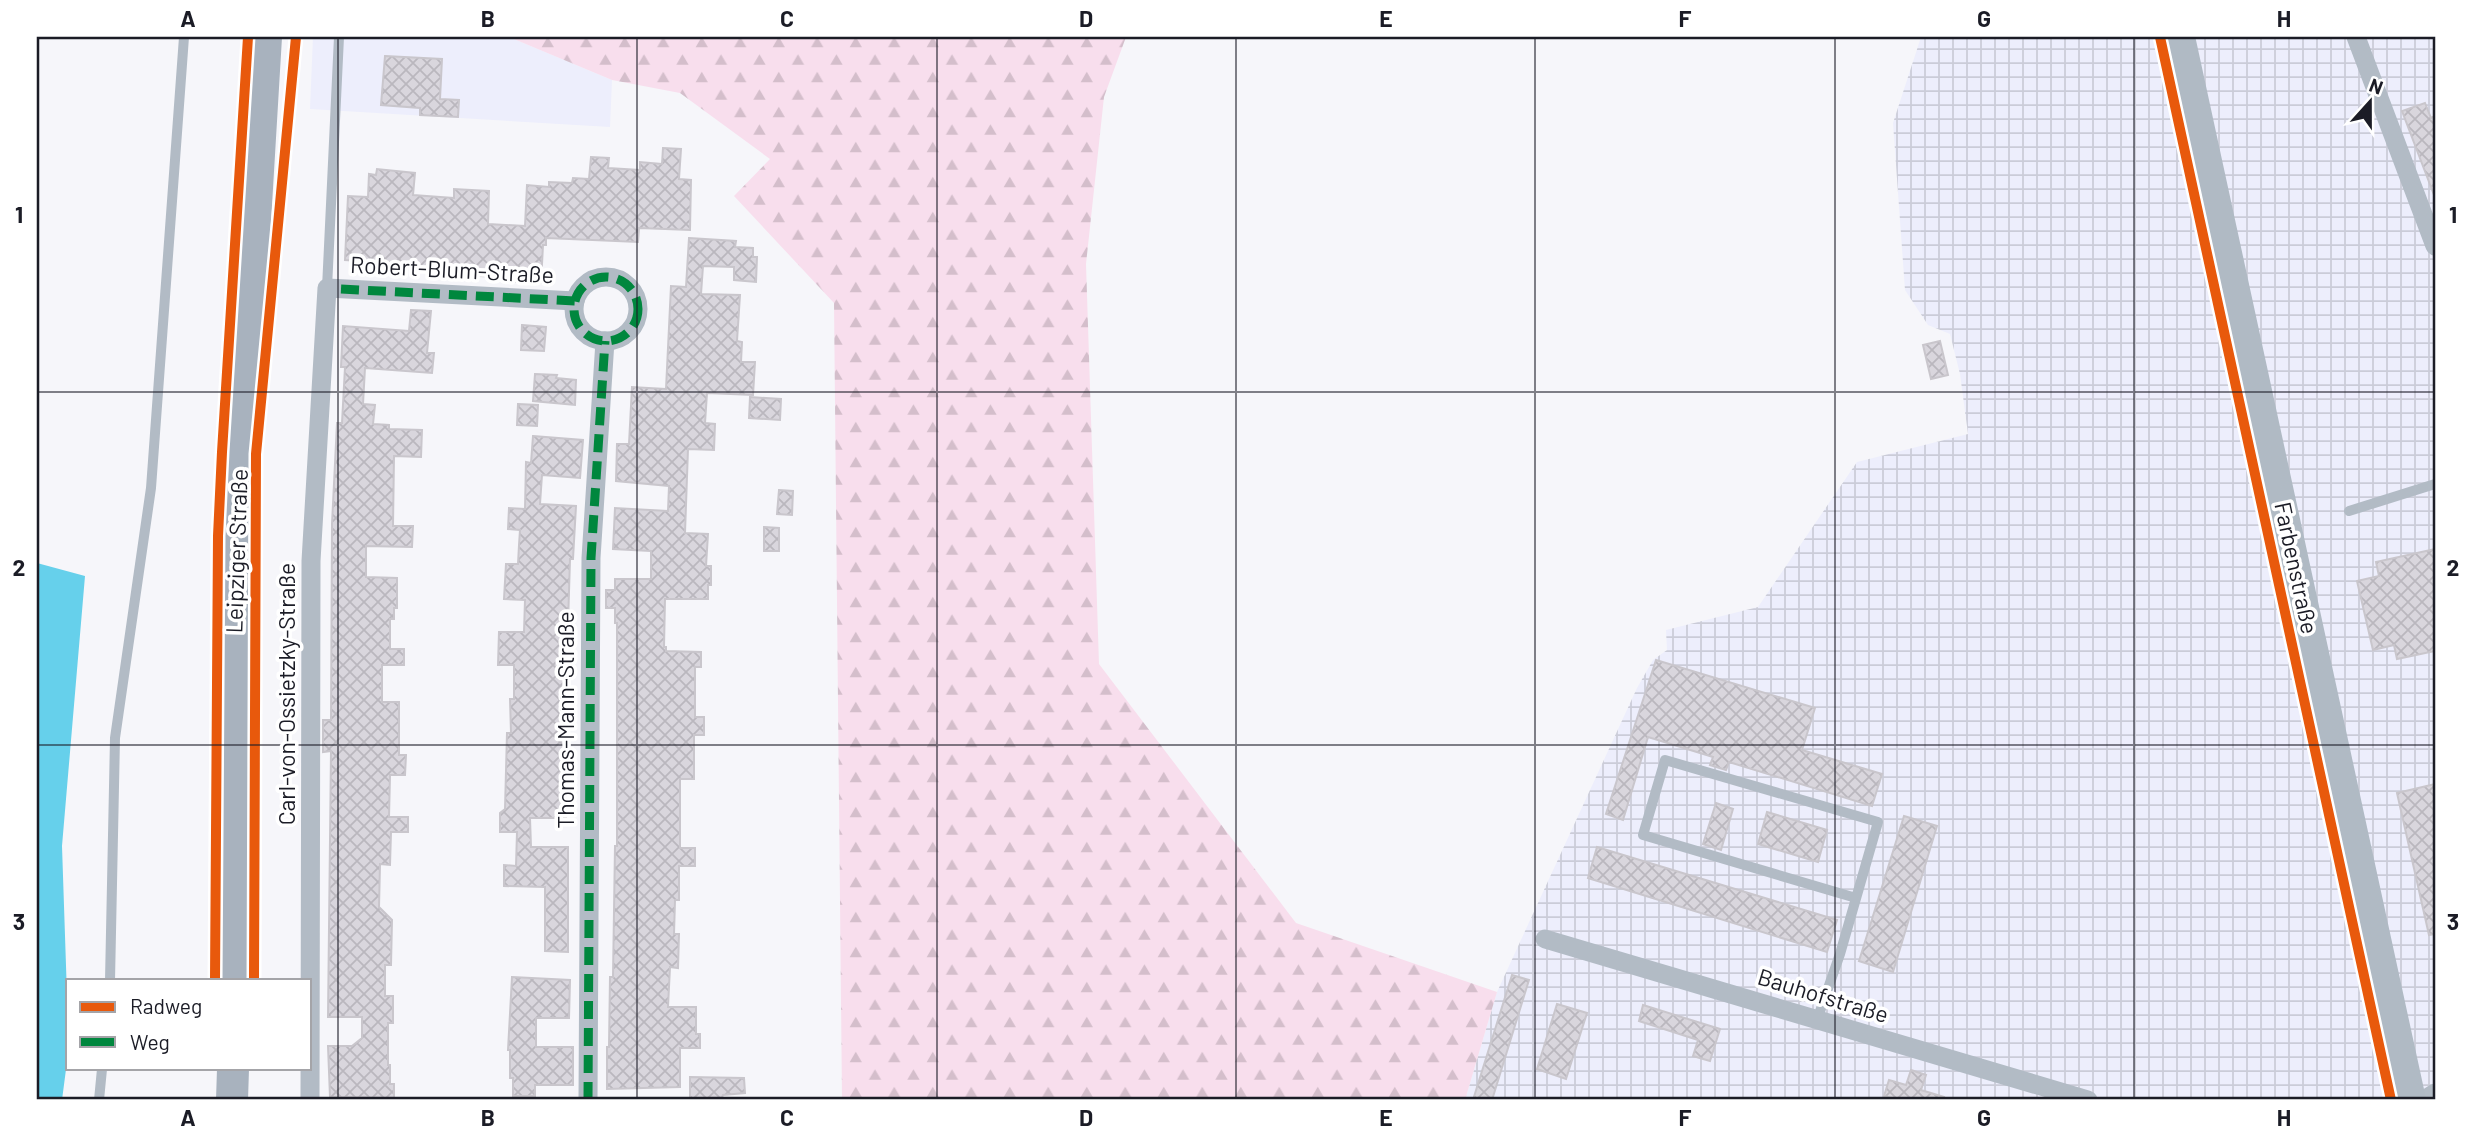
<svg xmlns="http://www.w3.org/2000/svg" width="2472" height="1137" font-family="Barlow,sans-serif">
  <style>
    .built { fill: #edeefc }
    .industrial { fill: url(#industrial-grid) }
    .forest { fill: url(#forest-firs) }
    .water { fill: #66d0eb }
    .building { fill: url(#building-cross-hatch); stroke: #c9c6cc; stroke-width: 2 }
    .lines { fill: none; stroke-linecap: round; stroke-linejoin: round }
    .lane { stroke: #b2bbc5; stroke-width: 10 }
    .street { stroke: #b2bbc5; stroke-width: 19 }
    .secondary { stroke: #b0bac4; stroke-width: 28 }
    .primary { stroke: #a8b2be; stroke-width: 32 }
    .quiet { stroke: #00873e; stroke-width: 9; stroke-dasharray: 18 9; stroke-linecap: butt }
    .cycleway-casing { stroke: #fff; stroke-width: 15 }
    .cycleway { stroke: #e8590c; stroke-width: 10 }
    .grid { fill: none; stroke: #1b1c26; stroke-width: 2; stroke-opacity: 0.55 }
    .labels { text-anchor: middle; stroke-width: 7; stroke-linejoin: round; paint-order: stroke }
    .street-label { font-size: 23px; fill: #1b1c26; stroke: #fff }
    .neatline { fill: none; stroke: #1b1c26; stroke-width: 2.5 }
    .grid-label { font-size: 23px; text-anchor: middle; font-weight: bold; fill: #1b1c26 }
  </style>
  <defs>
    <pattern id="industrial-grid" width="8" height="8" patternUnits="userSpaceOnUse" patternTransform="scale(1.75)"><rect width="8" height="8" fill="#edeefc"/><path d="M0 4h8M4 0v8" fill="none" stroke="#cbccd8"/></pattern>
    <pattern id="forest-firs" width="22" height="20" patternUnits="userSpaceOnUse" patternTransform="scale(1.75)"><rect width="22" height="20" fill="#f8deed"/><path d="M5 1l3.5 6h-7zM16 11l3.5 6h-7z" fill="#d4becb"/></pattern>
    <pattern id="building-cross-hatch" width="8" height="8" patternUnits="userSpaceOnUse" patternTransform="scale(1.75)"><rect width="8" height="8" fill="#d9d6dd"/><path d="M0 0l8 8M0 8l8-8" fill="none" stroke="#bab7be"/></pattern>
  </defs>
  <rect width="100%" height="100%" fill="#f6f6fa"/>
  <!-- built -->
  <path class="built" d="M313 37H509L612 80 610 127 310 109Z"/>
  <!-- industrial -->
  <path class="industrial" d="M1921 37H2435V1100H1465L1497 992 1637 688 1653 660 1667 650 1666 630 1758 607 1857 462 1968 434 1960 374 1950 334 1928 325 1905 290 1893 123Z"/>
  <!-- forest -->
  <path class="forest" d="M509 37H1126L1104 97 1086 264 1099 664 1296 923 1497 992 1465 1100H842L834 303 734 196 770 159 680 93 612 80Z"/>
  <!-- water -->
  <path class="water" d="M37 563 85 576 62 846 68 1025V1054L62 1100H37Z"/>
  <!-- building -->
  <g class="building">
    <path d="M385 56 442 59 440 99 459 100 458 117 420 115V108L381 105Z"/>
    <path d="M2425 103 2431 118 2435 116 2434 195 2402 111Z"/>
    <path d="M663 148 681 149 679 179 691 180 690 230 639 228 638 242 546 238V245H543L541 283 504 281V277L455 275V272L411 269V264L345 260 348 196 368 197 369 174 376 175 377 169 415 173 413 195 454 198V189L489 191 488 224 525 226 527 185 549 187V182L572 183 573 178 589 179 591 157 609 158 608 168 640 170V162L662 164Z"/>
    <path d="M689 238 736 241 735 247 753 248V257H757L756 282 734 280V267L703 266 701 294 740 295 737 341 742 342 741 362H755L753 395 707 393 705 423 715 424 714 450 688 449 685 533 708 534 706 566H711V585H708V599H665L664 647H666V651L701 652V667H695V717H704V735H694V779H680V848H695V866H679V900H675L674 934H679L678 968 670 967 668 1007H696V1034H700V1048H680V1087L607 1089V1047H609L610 977H613L615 846H617V623H615V608H606V590H615V579H651V551L613 549 615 508 668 511 669 486 616 481 617 444H629L632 387 666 389 671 286 686 287Z"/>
    <path d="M411 310 431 311 427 353H434L432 373 365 368 363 404 375 405 373 424 389 425V429L422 430 421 457 394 456 393 526H413L412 547 366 546V577L397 578V608H394V619H390V649H404V665H382V702H399V755H406L405 775H390L389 817H408V832H391L390 865 380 864 379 907 392 920 391 965H385V996H393V1023H388V1065H390V1084H394V1098L330 1097 328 1046H352L362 1038V1017H328L331 751 323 752V720H331L332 524 337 423H342L345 367H341L343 326 409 331Z"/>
    <path d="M522 325 546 327 544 351 521 350Z"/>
    <path d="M1940 341 1948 375 1931 379 1923 345Z"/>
    <path d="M535 374 557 375 556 378 576 380 575 405 533 401Z"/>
    <path d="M750 397 781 399 780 420 749 418Z"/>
    <path d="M518 404 538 405 537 426 517 425Z"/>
    <path d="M533 436 583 440 580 478 542 475 540 504 576 506 573 559H570L566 690V818H530L531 847H568V952L545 951V887L504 886V865L516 866 517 832H500V813L505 809 507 733H511L510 699H514V665H498L499 632H524L525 600 504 599 506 564H518L519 545 520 530 508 529 509 508 525 509 526 462 531 463Z"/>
    <path d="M779 490 793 491 792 515 777 514Z"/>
    <path d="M764 527 779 528V551H764Z"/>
    <path d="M2435 549V651L2397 659 2394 645 2373 650 2357 581 2379 576 2376 562Z"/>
    <path d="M1656 660 1815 708 1802 750 1882 774 1872 806 1729 762 1726 770 1710 765 1713 757 1648 737 1623 820 1606 814Z"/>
    <path d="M2435 784V934L2429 935 2397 793Z"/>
    <path d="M1716 803 1733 809 1721 850 1703 844Z"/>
    <path d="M1767 812 1827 830 1818 862 1758 844Z"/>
    <path d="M1904 816 1937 826 1893 972 1859 961Z"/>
    <path d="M1597 847 1837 920 1827 952 1588 878Z"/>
    <path d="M1512 975 1529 980 1492 1100H1473Z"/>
    <path d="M512 977 570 980 569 1018H536V1047H573V1085H535V1096H513V1078H510V1050H508Z"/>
    <path d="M1557 1004 1587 1013 1566 1079 1537 1069Z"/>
    <path d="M1643 1005 1720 1029 1710 1061 1693 1056 1698 1040 1639 1021Z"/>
    <path d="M1911 1070 1926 1075 1921 1090 1944 1097 1943 1100H1898L1884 1096 1889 1080 1906 1085Z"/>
    <path d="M690 1077 744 1078 745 1093 723 1095 721 1100H690Z"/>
  </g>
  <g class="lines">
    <!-- lane -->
    <g class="lane">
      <path d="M327 288 339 37"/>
      <path d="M2349 511 2435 484"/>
      <path d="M110 981 115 738 151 488 184 37"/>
      <path d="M1817 1020 1840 954 1878 822 1665 760 1643 835 1856 898"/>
      <path d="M99 1100 102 1069"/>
    </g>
    <!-- street -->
    <g class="street">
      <path d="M2356 37 2435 246"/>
      <circle cx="606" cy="309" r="32"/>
      <path d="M1545 939 2088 1100"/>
      <path d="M310 1100 311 561 327 288 575 301"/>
      <path d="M588 1100 591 558 605 341"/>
      <path d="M2424 1100 2435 1093"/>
    </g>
    <!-- secondary -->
    <path class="secondary" d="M2181 37 2412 1100"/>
    <!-- primary -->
    <g class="primary">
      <path d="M233 981 237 523 266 37"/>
      <path d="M232 1100 233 1069"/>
    </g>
    <!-- quiet -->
    <g class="quiet">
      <circle cx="606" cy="309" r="32"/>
      <path d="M341 289 575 301"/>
      <path d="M588 1100 591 558 605 341"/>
    </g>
    <defs>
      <g id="cycleway">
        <path d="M2160 37 2391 1100"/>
        <path d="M215 981 218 536 222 452 248 37"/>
        <path d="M254 981 256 454 296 37"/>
      </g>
    </defs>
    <!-- cycleway casing -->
    <use href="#cycleway" class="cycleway-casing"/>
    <!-- cycleway -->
    <use href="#cycleway" class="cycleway"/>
  </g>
  <!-- grid -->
  <path class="grid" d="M338 37V1100M637 37V1100M937 37V1100M1236 37V1100M1535 37V1100M1835 37V1100M2134 37V1100M37 392H2435M37 745H2435"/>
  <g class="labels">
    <!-- street labels -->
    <g class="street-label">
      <text transform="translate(452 270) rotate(3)" y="8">Robert-Blum-Straße</text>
      <text transform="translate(237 551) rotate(-88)" y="8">Leipziger Straße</text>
      <text transform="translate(2296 568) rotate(78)" y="8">Farbenstraße</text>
      <text transform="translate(287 694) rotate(-90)" y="8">Carl-von-Ossietzky-Straße</text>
      <text transform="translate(566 720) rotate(-90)" y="8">Thomas-Mann-Straße</text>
      <text transform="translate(1823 996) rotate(17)" y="8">Bauhofstraße</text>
    </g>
  </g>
  <!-- border -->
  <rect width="2472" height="1137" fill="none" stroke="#ffffff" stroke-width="77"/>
  <!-- legend -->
  <rect x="66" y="979" width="245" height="91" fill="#ffffff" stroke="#a4a4a8" stroke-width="2"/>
  <rect x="80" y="1002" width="35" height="10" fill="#e8590c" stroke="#a4a4a8" stroke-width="2"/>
  <text x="130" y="1014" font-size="21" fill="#1b1c26">Radweg</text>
  <rect x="80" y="1037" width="35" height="10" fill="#00873e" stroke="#a4a4a8" stroke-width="2"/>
  <text x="130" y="1050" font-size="21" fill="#1b1c26">Weg</text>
  <!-- north arrow -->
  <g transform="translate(2370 102) rotate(21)" stroke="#ffffff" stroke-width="5" paint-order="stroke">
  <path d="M0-5L12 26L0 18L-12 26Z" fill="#1b1c26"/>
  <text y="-10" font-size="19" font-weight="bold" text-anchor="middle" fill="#1b1c26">N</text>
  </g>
  <rect x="38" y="38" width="2396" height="1060" class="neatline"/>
  <g class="grid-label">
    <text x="188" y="27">A</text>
    <text x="488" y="27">B</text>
    <text x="787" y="27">C</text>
    <text x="1086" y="27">D</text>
    <text x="1386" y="27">E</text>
    <text x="1685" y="27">F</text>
    <text x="1984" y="27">G</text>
    <text x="2284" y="27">H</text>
    <text x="19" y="223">1</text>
    <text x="2453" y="223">1</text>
    <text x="19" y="576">2</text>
    <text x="2453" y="576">2</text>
    <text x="19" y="930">3</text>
    <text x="2453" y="930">3</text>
    <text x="188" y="1126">A</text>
    <text x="488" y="1126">B</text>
    <text x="787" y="1126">C</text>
    <text x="1086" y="1126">D</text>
    <text x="1386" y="1126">E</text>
    <text x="1685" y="1126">F</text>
    <text x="1984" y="1126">G</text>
    <text x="2284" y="1126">H</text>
  </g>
</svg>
